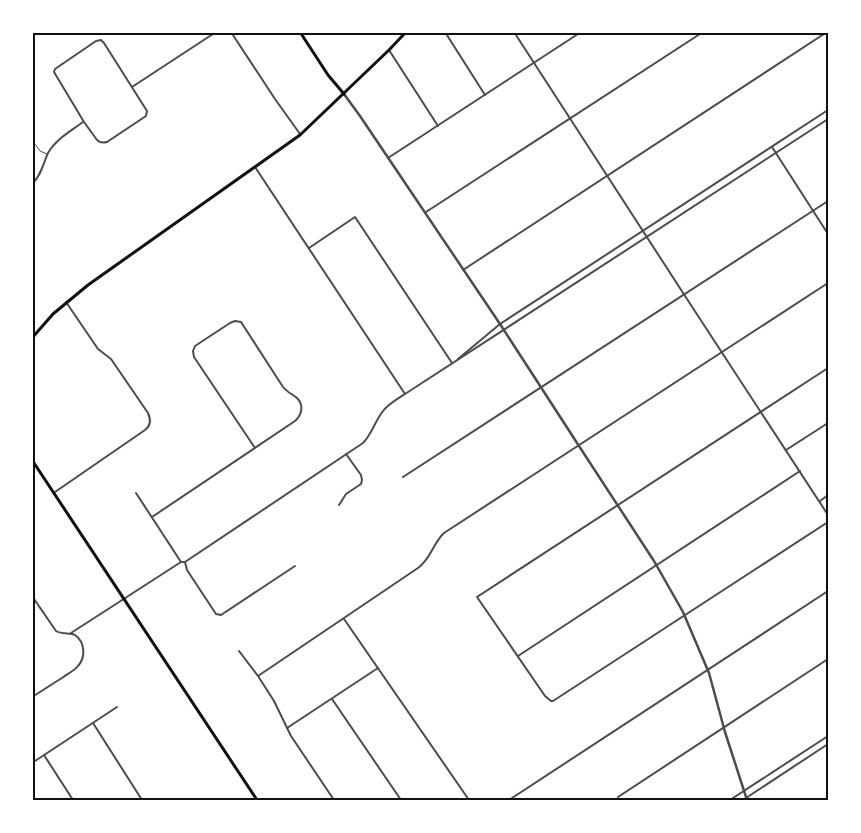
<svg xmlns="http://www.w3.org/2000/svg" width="861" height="833" font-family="Roboto,sans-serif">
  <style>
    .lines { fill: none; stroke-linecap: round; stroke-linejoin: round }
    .service { stroke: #4c4c4c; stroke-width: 1 }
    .minor { stroke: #4c4c4c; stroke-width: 2 }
    .tertiary { stroke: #4c4c4c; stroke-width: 2.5 }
    .secondary { stroke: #111; stroke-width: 3 }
    .neatline { fill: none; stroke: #111; stroke-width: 2 }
  </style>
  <rect width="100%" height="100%" fill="#fff"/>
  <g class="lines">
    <!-- service -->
    <path class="service" d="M32 140 40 151 47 154"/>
    <!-- minor -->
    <g class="minor">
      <path d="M231 32 275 99 300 134"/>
      <path d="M445 32 485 95"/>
      <path d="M514 32 687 299 828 515"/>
      <path d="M101 40 104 43 147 111 146 116 107 142C103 143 100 143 97 140L84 122 54 72 55 69 96 41Z"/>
      <path d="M389 50 438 126"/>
      <path d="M132 87 216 32"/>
      <path d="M772 147 828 234"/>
      <path d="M388 158 581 32"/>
      <path d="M255 167 405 394"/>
      <path d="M32 184C41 176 43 164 48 153 56 139 71 131 83 122"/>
      <path d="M426 212 703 32"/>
      <path d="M309 248 355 217 452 363"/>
      <path d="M463 270 827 32"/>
      <path d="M458 359 500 324 828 110"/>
      <path d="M828 368 477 597 545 696 551 701H553L828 522"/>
      <path d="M786 450 828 423"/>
      <path d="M403 477 828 201"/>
      <path d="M55 492 145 430C151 425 151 420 148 413L111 359 98 349 66 302"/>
      <path d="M136 493 181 562"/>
      <path d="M820 501 828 495"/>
      <path d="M339 505 346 494 361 484 362 480 361 475 346 454"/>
      <path d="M152 517 295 421C302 415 304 405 297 398 292 394 287 392 283 387L241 322 235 321 230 323 195 346 193 351 194 357 255 448"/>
      <path d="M185 562 187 570 216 614 221 615 295 566"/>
      <path d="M32 596 56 631C63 635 70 632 75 635 85 642 86 657 78 666 74 671 67 674 62 678 52 684 42 691 32 697"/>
      <path d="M344 619 469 800"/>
      <path d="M71 633 181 562H185L363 443C372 434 375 421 383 411 388 404 397 399 405 394L828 119"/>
      <path d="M239 651 258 676 274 701 291 736 334 800"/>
      <path d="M518 656 800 471"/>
      <path d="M258 676 418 568C431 559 433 543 444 533L828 283"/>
      <path d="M332 699 401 800"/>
      <path d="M93 723 142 800"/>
      <path d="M287 728 378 668"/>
      <path d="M44 755 73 800"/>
      <path d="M32 763 117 707"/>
      <path d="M618 797 828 659"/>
      <path d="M509 800 828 591"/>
      <path d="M730 800 828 736"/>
      <path d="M743 800 828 744"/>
    </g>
    <!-- tertiary -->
    <path class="tertiary" d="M344 94 360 116 500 324 579 446 654 561 683 612 709 673 725 732 747 800"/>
    <!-- secondary -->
    <g class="secondary">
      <path d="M300 32 328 75 344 94"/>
      <path d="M32 338 53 314 88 285 300 135 389 50 406 32"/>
      <path d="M32 460 257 800"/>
    </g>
  </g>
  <!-- border -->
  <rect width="861" height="833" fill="none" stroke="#ffffff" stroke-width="68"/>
  <rect x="34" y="34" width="793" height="765" class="neatline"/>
</svg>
